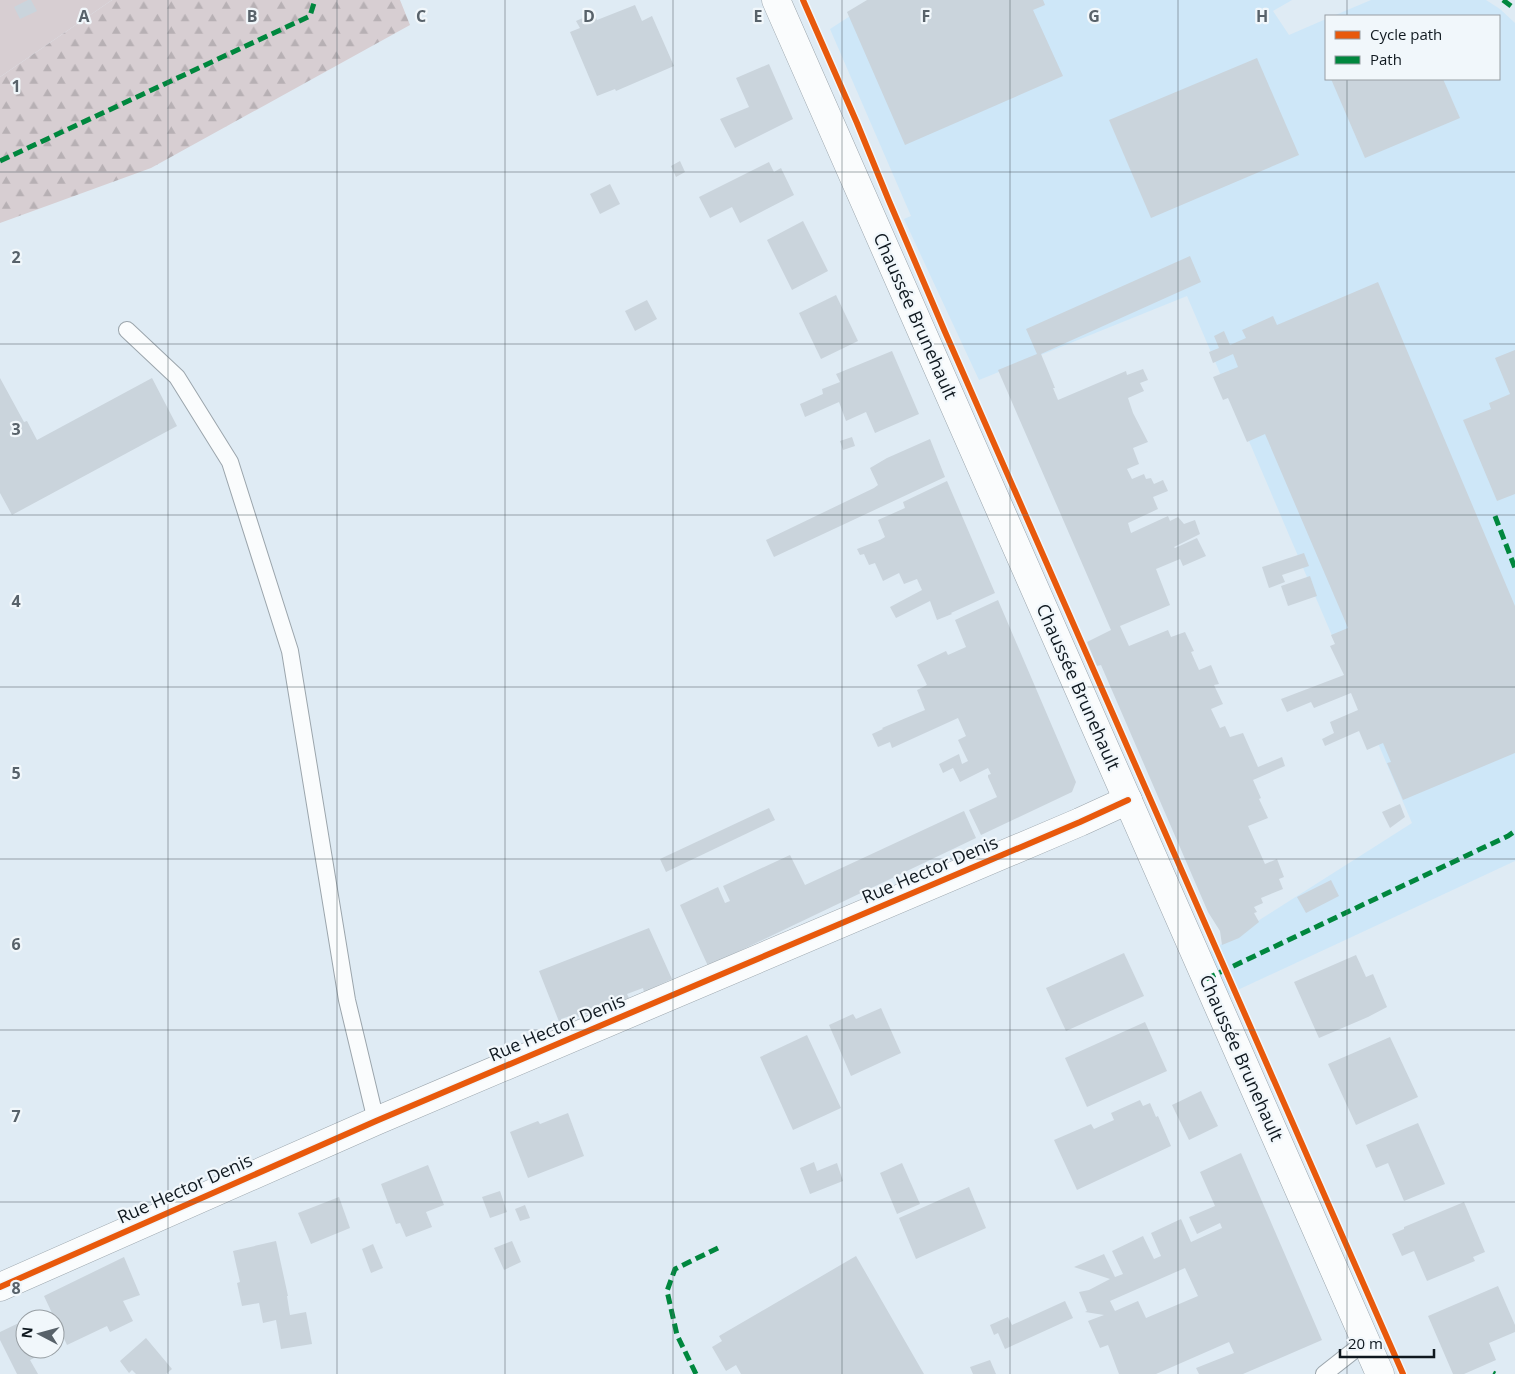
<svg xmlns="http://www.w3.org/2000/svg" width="1515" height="1374" font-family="'Open Sans',sans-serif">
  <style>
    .built { fill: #cee7f8 }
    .green { fill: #d7ced2 }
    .forest { fill: url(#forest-firs) }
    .building { fill: #cad4dc; fill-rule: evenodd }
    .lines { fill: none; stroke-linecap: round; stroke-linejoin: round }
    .service-casing { stroke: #9ba5ac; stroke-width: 18 }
    .tertiary-casing { stroke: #9ba5ac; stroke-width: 29 }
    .primary-casing { stroke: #9ba5ac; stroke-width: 29 }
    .service { stroke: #fafcfd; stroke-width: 16 }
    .tertiary { stroke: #fafcfd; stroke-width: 28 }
    .primary { stroke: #fafcfd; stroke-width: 28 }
    .quiet { stroke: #00873e; stroke-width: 5; stroke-dasharray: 10 5; stroke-linecap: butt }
    .cycleway-casing { stroke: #f1f7fb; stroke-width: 9 }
    .cycleway { stroke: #e8590c; stroke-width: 6 }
    .grid { fill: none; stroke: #58626a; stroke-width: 1; stroke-opacity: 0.55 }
    .labels { text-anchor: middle; stroke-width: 4.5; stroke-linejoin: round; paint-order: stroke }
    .street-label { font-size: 18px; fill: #0f181f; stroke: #f1f7fb }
    .grid-label { font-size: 16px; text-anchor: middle; font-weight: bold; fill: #58626a; stroke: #f1f7fb; stroke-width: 4.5; stroke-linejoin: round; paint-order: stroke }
  </style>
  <defs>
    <pattern id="forest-firs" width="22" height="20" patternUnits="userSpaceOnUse" patternTransform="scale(1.25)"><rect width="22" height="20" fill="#d7ced2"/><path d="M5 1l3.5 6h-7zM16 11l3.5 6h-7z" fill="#b7b0b4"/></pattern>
  </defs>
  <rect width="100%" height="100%" fill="#dfebf4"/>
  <!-- built -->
  <path class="built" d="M875 0H1292L1273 11 1289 35 1326 19V79H1499V16H1333L1371 0H1486L1500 9 1515 23V861L1229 994 1209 952 1412 823 1187 296 979 380 904 219 911 216 830 29Z"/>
  <!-- green -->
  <path class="green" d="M0 0H112L0 77Z"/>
  <!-- forest -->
  <path class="forest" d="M112 0H400L410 25 151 168 0 223V77Z"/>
  <!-- building -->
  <g class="building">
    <path d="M28 0H31L37 11 20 19 14 7Z"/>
    <path d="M867 0H1043L1045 5 1033 10 1063 76 905 145 847 12Z"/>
    <path d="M635 5 642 21 652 16 674 66 616 91 615 89 597 96 570 32 580 28 576 21 594 13 597 20Z"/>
    <path d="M1257 58 1299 155 1151 218 1109 120Z"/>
    <path d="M769 64 793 119 735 148 720 119 749 107 736 78Z"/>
    <path d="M1331 79H1443L1460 118 1365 158Z"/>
    <path d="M680 161 685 172 676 177 671 166Z"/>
    <path d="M769 162 774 172 781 168 794 195 740 223 732 207 710 218 699 197Z"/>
    <path d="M610 184 620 204 600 214 590 194Z"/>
    <path d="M803 221 828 271 792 290 767 240Z"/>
    <path d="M1190 256 1201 282 1041 354 1055 388H1053L1058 400 1126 371 1127 375 1143 369 1148 380 1140 383 1144 391 1128 398 1133 413 1148 442 1133 448 1139 464 1127 469 1132 479 1144 474 1146 479 1151 478 1154 484 1163 480 1168 491 1153 497 1158 509 1128 523 1131 533 1168 516 1170 521 1178 517 1184 524 1195 520 1200 534 1174 547 1175 548 1197 538 1206 556 1183 566 1180 559 1156 569 1170 605 1120 626 1129 646 1168 630 1171 637 1185 632 1194 651 1191 652 1199 670 1211 665 1219 684 1214 685 1223 704 1211 709 1220 728 1225 726 1230 737 1243 733 1258 767 1282 757 1285 766 1253 780 1261 798 1259 799 1268 818 1248 826 1265 864 1277 859 1284 877 1279 879 1283 889 1261 898 1263 903 1254 907 1257 912 1254 913 1259 922 1239 938 1222 945 1220 931 1208 912 1101 665 1097 666 1087 642 1111 630 998 370 1037 354 1026 329Z"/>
    <path d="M1378 282 1515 606V753L1403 800 1387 763 1391 762 1383 743 1367 750 1359 731 1325 746 1322 739 1334 733 1330 722 1358 710 1351 693 1314 708 1311 702 1287 712 1281 699 1344 675 1330 646 1335 644 1331 635 1348 628 1265 434 1247 442 1228 398 1223 400 1213 377 1238 367 1233 354 1213 363 1209 352 1219 348 1214 336 1224 331 1230 345 1246 338 1242 330 1273 316 1277 325Z"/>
    <path d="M836 295 858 341 821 359 799 313Z"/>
    <path d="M647 300 657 319 635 331 625 311Z"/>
    <path d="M1515 350V494L1497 501 1463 420 1491 409 1489 403 1510 394 1495 358Z"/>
    <path d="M892 351 919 414 875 433 866 412 846 421 839 402 805 417 800 404 823 394 822 389 840 382 836 374Z"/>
    <path d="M0 378 24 422 27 421 37 440 152 378 177 426 12 515 0 493Z"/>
    <path d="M852 437 855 446 843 450 840 441Z"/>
    <path d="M930 439 945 477 774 557 766 540 874 488 878 485 870 468 887 458Z"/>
    <path d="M947 481 995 593 951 613 952 614 937 620 930 601 896 618 890 607 922 590 917 579 904 584 899 573 883 581 875 563 869 565 864 554 860 555 857 549 880 540 885 537 878 520 905 508 903 502Z"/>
    <path d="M1304 553 1309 566 1282 575 1285 582 1269 588 1262 567Z"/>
    <path d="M1310 576 1317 596 1288 606 1281 586Z"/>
    <path d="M998 600 1076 782 1072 792 981 835 969 810 997 797 988 777V775L991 774 988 768 960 782 953 768 943 773 939 764 959 754 962 764 968 761 958 740 966 736 958 718 892 748 890 742 878 747 872 734 883 729 882 728 925 710 917 690 927 685 917 665 946 651 948 655 966 647 955 620Z"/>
    <path d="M1400 804 1405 817 1390 828 1382 812Z"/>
    <path d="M769 808 775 820 666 872 660 859Z"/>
    <path d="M964 811 976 838 708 966 680 905 718 887 725 903 730 901 723 886 790 855 805 885Z"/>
    <path d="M1331 880 1339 896 1306 913 1297 897Z"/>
    <path d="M649 928 672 979 644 992 643 988 627 994 629 998 578 1017 576 1014 561 1019 562 1023 560 1024 539 971Z"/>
    <path d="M1124 953 1144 996 1066 1031 1046 988Z"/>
    <path d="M1356 955 1366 977 1373 974 1387 1007 1368 1017 1319 1038 1294 982Z"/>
    <path d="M881 1008 901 1053 851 1076 829 1025 853 1014 856 1019Z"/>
    <path d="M1145 1022 1167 1071 1087 1107 1065 1058Z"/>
    <path d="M807 1035 841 1108 793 1130 760 1057Z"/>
    <path d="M1390 1037 1418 1097 1356 1125 1328 1064Z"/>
    <path d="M1201 1091 1218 1126 1189 1140 1172 1105Z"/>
    <path d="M1140 1100 1143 1106 1150 1103 1156 1117 1158 1116 1171 1146 1077 1190 1054 1140 1091 1124 1094 1129 1114 1120 1111 1113Z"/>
    <path d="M568 1113 584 1156 528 1178 510 1132 538 1121 540 1124Z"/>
    <path d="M1418 1123 1445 1184 1404 1201 1388 1163 1376 1168 1366 1145Z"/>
    <path d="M1241 1153 1322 1340 1243 1374H1199L1196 1368 1234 1353 1229 1342 1156 1374H1119L1108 1345 1100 1348 1088 1321 1104 1315 1085 1312 1087 1311 1079 1292 1089 1290 1110 1279 1074 1267 1104 1254 1115 1277 1123 1274 1112 1251 1143 1236 1154 1259 1161 1256 1151 1233 1181 1219 1191 1242 1222 1228 1220 1223 1197 1234 1189 1217 1215 1206 1200 1172ZM1185 1268 1198 1296 1146 1318 1138 1301 1115 1311 1110 1301Z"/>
    <path d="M814 1162 817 1171 837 1163 843 1181 810 1194 800 1168Z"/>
    <path d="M902 1163 920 1204 897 1214 880 1173Z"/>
    <path d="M428 1165 444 1205 426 1212 432 1227 406 1237 400 1223 396 1224 381 1184Z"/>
    <path d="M969 1187 986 1228 916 1259 899 1218Z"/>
    <path d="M500 1191 507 1212 490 1218 482 1197Z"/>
    <path d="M339 1197 350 1228 311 1244 298 1213Z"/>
    <path d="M1464 1202 1485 1252 1473 1257 1475 1261 1427 1281 1414 1251 1402 1256 1392 1234 1404 1229V1227Z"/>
    <path d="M525 1205 530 1218 520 1221 515 1209Z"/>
    <path d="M276 1241 288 1296H287L290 1315 306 1312 312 1344 281 1349 276 1320 263 1323 259 1303 242 1306 237 1283 240 1282 233 1251Z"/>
    <path d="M512 1241 521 1262 504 1270 494 1248Z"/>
    <path d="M373 1244 383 1268 371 1273 362 1249Z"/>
    <path d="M856 1256 924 1374H741L736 1365 726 1371 712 1347 722 1341 719 1336Z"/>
    <path d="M124 1257 140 1295 123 1301 133 1321 110 1332 107 1326 67 1345 44 1296Z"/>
    <path d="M1498 1286 1515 1325V1332L1489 1343 1496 1360 1464 1374H1453L1428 1316Z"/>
    <path d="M1065 1301 1073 1318 1005 1349 998 1333 994 1335 990 1325 1008 1317 1012 1325Z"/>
    <path d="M25 1320V1349H51L30 1360 38 1374H17L0 1340V1332Z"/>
    <path d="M146 1338 172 1369 166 1374H136L132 1370 129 1373 120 1361Z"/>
    <path d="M990 1360 996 1374H973L970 1367Z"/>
  </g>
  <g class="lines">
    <defs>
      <g id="service">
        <path d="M127 330 177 377 230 462 290 651 347 1000 376 1121"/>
        <path d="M1324 1374 1366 1341"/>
      </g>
      <path id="tertiary" d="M0 1287 376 1121 1080 822 1128 800"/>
      <path id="primary" d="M776 0 1380 1374"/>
    </defs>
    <!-- service casing -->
    <use href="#service" class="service-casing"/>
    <!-- tertiary casing -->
    <use href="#tertiary" class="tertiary-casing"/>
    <!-- primary casing -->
    <use href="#primary" class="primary-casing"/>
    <!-- service -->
    <use href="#service" class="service"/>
    <!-- tertiary -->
    <use href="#tertiary" class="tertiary"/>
    <!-- primary -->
    <use href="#primary" class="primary"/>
    <!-- quiet -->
    <g class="quiet">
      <path d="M1503 0 1515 9"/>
      <path d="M0 161 310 16 315 0"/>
      <path d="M1495 516 1515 568"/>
      <path d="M1206 979 1508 836 1515 831"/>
      <path d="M1493 1373 1495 1374"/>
      <path d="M696 1374 677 1335 667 1291 675 1269 718 1248"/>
    </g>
    <defs>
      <g id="cycleway">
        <path d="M803 0 857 123 889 201 945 332 1403 1374"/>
        <path d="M0 1287 376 1121 1080 822 1128 800"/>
      </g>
    </defs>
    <!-- cycleway casing -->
    <use href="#cycleway" class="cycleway-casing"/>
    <!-- cycleway -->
    <use href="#cycleway" class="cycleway"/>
  </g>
  <!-- grid -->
  <path class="grid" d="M168 0V1374M337 0V1374M505 0V1374M673 0V1374M842 0V1374M1010 0V1374M1178 0V1374M1347 0V16M1347 79V1374M0 172H1515M0 344H1515M0 515H1515M0 687H1515M0 859H1515M0 1030H1515M0 1202H1515"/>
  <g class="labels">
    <!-- street labels -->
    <g class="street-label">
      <text transform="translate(915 316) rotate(66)" y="6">Chaussée Brunehault</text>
      <text transform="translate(1078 687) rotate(66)" y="6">Chaussée Brunehault</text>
      <text transform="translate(930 870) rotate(-23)" y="6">Rue Hector Denis</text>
      <text transform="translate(557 1028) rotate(-23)" y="6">Rue Hector Denis</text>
      <text transform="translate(1241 1058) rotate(66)" y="6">Chaussée Brunehault</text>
      <text transform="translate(185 1189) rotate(-24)" y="6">Rue Hector Denis</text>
    </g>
  </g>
  <g class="grid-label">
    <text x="84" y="22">A</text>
    <text x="252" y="22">B</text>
    <text x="421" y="22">C</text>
    <text x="589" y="22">D</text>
    <text x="758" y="22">E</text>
    <text x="926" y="22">F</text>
    <text x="1094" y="22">G</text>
    <text x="1262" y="22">H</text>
    <text x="16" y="92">1</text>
    <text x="16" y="263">2</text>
    <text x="16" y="435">3</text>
    <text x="16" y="607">4</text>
    <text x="16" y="779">5</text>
    <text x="16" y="950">6</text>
    <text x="16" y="1122">7</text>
    <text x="16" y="1294">8</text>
  </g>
  <!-- legend -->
  <rect x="1325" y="15" width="175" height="65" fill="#f1f7fb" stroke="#979ea3"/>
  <rect x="1335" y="31" width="25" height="8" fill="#e8590c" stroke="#979ea3"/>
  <text x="1370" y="40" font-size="15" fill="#0f181f">Cycle path</text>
  <rect x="1335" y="56" width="25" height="8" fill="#00873e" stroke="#979ea3"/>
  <text x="1370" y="65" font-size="15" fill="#0f181f">Path</text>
  <!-- north arrow -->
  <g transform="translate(40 1334) rotate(276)"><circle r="24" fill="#f1f7fb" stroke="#979ea3"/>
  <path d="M0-4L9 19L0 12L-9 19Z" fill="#58626a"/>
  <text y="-8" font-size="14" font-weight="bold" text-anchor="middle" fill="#0f181f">N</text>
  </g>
  <!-- scale -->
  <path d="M1340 1349v8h94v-8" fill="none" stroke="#0f181f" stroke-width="2.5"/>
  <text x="1348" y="1349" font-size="15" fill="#0f181f" stroke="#f1f7fb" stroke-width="4" paint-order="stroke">20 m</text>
</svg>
